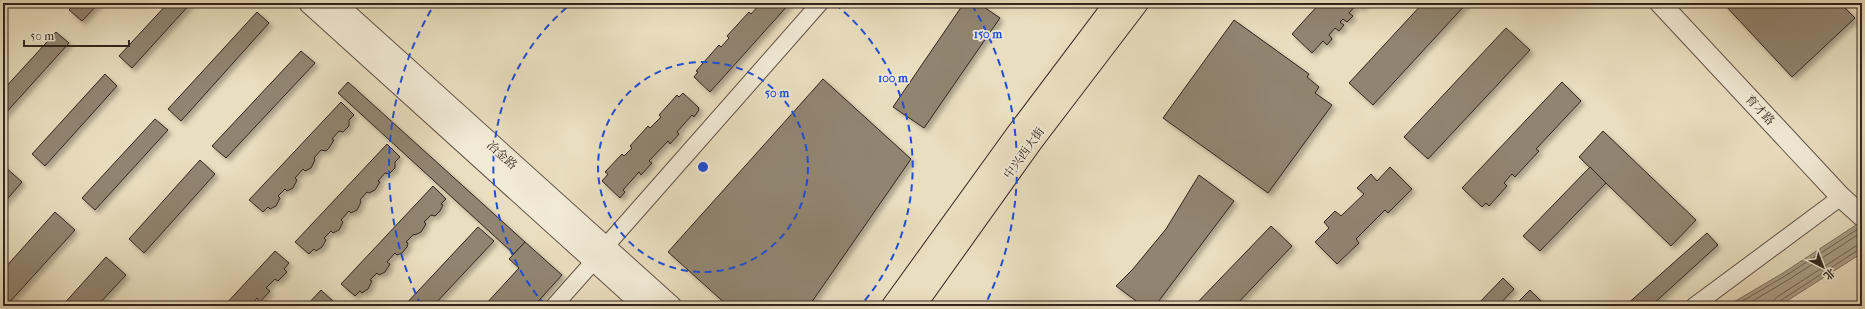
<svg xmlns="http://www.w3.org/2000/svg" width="1865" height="309" font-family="'IM FELL French Canon','Noto Serif SC',serif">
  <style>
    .water { fill: #ab9f88; stroke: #7b6e5d }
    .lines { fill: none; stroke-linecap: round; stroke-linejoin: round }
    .shore { stroke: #6e6252; stroke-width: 1 }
    .building { fill: #918571; stroke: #32241d; filter: url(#shadow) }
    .minor-casing { stroke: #605246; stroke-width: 18 }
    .tertiary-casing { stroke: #605246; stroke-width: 22 }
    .primary-casing { stroke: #32241d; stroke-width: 24 }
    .minor { stroke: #f1ead5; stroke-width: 16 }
    .tertiary { stroke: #f1ead5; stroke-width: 20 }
    .primary { stroke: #e9debf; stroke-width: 22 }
    .ring { fill: none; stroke: #1d4ed8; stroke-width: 2; stroke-dasharray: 7 5 }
    .labels { text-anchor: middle; stroke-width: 3.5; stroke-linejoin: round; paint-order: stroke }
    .street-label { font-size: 12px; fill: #32241d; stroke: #f1ead5 }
    .centre { fill: #1d4ed8; stroke: #f1ead5; stroke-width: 2 }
    .ring-label { font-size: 12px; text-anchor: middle; font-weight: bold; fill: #1d4ed8; stroke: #f1ead5; stroke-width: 3.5; stroke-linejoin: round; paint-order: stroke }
  </style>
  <defs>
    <filter id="shadow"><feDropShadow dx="3.5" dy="3.5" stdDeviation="2" flood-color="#0004"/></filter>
  </defs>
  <rect width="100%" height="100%" fill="#e9debf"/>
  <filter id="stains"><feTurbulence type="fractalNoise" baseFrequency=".005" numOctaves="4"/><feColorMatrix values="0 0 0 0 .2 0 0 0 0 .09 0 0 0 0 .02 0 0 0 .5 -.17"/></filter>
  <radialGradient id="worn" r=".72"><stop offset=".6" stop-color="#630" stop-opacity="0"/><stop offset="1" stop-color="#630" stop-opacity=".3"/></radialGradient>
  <!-- water -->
  <path class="water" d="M1862 221V253L1779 306H1727L1783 273Z"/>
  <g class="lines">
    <!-- shore -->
    <g class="shore">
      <path d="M1734 306 1785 276 1861 227"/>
      <path d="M1744 306 1788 280 1862 232"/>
      <path d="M1772 306 1773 301 1777 297 1856 246 1862 245"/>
      <path d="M1777 306 1780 301 1858 250H1862"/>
    </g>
  </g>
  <!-- building -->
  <g class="building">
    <path d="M75 3H99L82 21 69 10Z"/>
    <path d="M168 3H191L132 68 119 56Z"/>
    <path d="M758 3H790L710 92 694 77 698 72 696 71 719 45 721 47 729 38 727 36 749 12 751 14 760 4Z"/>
    <path d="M964 3H978L1000 18 924 128 893 107Z"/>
    <path d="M1320 3H1365L1360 8 1357 4 1349 13 1353 16 1347 22 1343 19 1340 22 1344 25 1339 31 1335 28 1329 35 1332 39 1327 45 1323 41 1312 53 1292 34Z"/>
    <path d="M1423 3H1467L1373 105 1349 83Z"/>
    <path d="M1723 3H1840L1855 18 1792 77Z"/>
    <path d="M257 12 269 23 181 121 168 109Z"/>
    <path d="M1234 20 1309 74 1307 77 1319 87 1315 93 1332 105 1268 193 1163 118Z"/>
    <path d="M1506 28 1530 50 1428 159 1404 137Z"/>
    <path d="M56 32 69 43 3 116V90Z"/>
    <path d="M301 51 315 63 226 158 212 146Z"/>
    <path d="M105 74 117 86 45 166 32 154Z"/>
    <path d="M823 79 911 159 809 306H728L668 252Z"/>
    <path d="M348 82 525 242 514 254 338 93Z"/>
    <path d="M1562 82 1581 101 1536 149 1539 151 1515 177 1512 174 1504 183 1507 186 1489 206 1486 203 1482 207 1462 188Z"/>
    <path d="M683 93 699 108 698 109 699 110 694 117 692 115 677 132 679 134 670 144 668 141 649 161 652 163 641 175 639 172 623 190 625 192 620 198 602 181 608 174 605 172 622 154 624 156 632 148 630 146 648 126 650 128 661 117 659 115 677 95 679 97Z"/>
    <path d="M341 102 354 115 349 120V126L343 132 339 131 332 139 334 140 329 148 326 151 321 150 314 158 315 160 311 168 305 171 303 169 295 178 297 180 293 188 287 191 285 189 278 196 280 198 276 206 270 209 268 207 263 212 249 200Z"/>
    <path d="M155 119 168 130 95 210 82 198Z"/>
    <path d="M1603 131 1696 220 1671 246 1579 157Z"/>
    <path d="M387 144 400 157 395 162V168L389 174 385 173 378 181 380 182 375 190 369 193 367 192 360 200 361 202 357 210 351 213 349 211 341 220 343 222 339 230 333 233 331 231 324 238 326 240 322 247 316 251 314 249 309 254 295 242Z"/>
    <path d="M200 160 215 174 144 253 129 239Z"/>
    <path d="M3 165 22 182 3 204Z"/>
    <path d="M1390 167 1412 189 1388 213 1385 210 1356 239 1359 243 1337 264 1315 242 1329 228 1324 222 1335 211 1341 216 1364 194 1357 188 1371 174 1377 181Z"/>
    <path d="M1590 167 1606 183 1540 251 1523 236Z"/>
    <path d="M1199 175 1234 201 1155 306H1143L1116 286 1133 269 1166 229Z"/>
    <path d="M433 186 446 199 441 204 443 205 440 211 435 216 431 215 424 222 426 224 421 232 415 235 414 234 406 242 408 243 407 247 402 253 397 255 395 253 387 262 390 264 385 272 379 275 377 273 370 280 372 281 368 289 362 293 360 291 355 296 341 284Z"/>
    <path d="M55 212 75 230 7 305 3 301V270Z"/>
    <path d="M1271 226 1292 246 1235 306H1194Z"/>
    <path d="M478 227 494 241 433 306H404Z"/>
    <path d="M1707 233 1718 245 1651 306H1625Z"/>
    <path d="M525 242 562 275 534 306H484L519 268 509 259Z"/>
    <path d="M275 251 289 263 284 269 287 272 278 281 275 279 266 288 270 291 260 302 257 298 250 306H224Z"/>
    <path d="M106 257 126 275 97 306H62Z"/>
    <path d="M1503 278 1514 289 1498 306H1476Z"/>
    <path d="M321 290 335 303 332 306H306Z"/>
    <path d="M1530 290 1544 304 1541 306H1514Z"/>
  </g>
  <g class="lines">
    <defs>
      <g id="minor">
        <path d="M605 247 820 3"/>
        <path d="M554 306 594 261"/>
        <path d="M1694 306 1841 197"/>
      </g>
      <g id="tertiary">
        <path d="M309 3 644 306"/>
        <path d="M335 3 671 306"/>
        <path d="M1660 3 1841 197 1862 216"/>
      </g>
      <g id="primary">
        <path d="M893 306 1018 133 1116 3"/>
        <path d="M914 306 1031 142 1137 3"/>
      </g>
    </defs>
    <!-- minor casing -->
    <use href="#minor" class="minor-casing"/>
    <!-- tertiary casing -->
    <use href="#tertiary" class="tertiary-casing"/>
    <!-- primary casing -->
    <use href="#primary" class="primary-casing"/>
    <!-- minor -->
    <use href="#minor" class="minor"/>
    <!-- tertiary -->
    <use href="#tertiary" class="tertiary"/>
    <!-- primary -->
    <use href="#primary" class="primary"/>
  </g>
  <!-- distance rings -->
  <g class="ring">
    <circle cx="703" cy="167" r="105"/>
    <path d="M545 305A210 210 0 0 1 571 4M835 4A210 210 0 0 1 861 305"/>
    <path d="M421 305A314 314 0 0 1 434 5M972 5A314 314 0 0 1 985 305"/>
  </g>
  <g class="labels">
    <!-- street labels -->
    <g class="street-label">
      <text transform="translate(1760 110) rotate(47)" y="4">育才路</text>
      <text transform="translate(1024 153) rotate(-54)" y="4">中兴西大街</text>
      <text transform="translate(502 155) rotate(42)" y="4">冶金路</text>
    </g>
  </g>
  <circle cx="703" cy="167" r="6" class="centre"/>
  <g class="ring-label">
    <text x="988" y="38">150 m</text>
    <text x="893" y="82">100 m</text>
    <text x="777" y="97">50 m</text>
  </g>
  <!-- margin -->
  <rect width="1865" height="309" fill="none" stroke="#e9debf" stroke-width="16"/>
  <rect x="4" y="4" width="1857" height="301" fill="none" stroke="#32241d" stroke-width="2"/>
  <rect x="8" y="8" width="1849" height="293" fill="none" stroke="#32241d"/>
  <!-- north arrow -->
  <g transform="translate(1823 267) rotate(138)" stroke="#f1ead5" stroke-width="3" paint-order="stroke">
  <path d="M0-3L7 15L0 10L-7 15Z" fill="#32241d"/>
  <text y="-6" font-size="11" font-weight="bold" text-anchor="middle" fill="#32241d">北</text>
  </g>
  <!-- scale -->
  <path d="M24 40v6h105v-6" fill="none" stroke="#32241d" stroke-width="2"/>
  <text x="30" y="40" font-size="12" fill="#32241d" stroke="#f1ead5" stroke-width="3" paint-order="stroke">50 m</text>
  <rect width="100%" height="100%" filter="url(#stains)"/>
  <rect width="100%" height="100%" fill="url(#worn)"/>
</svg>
